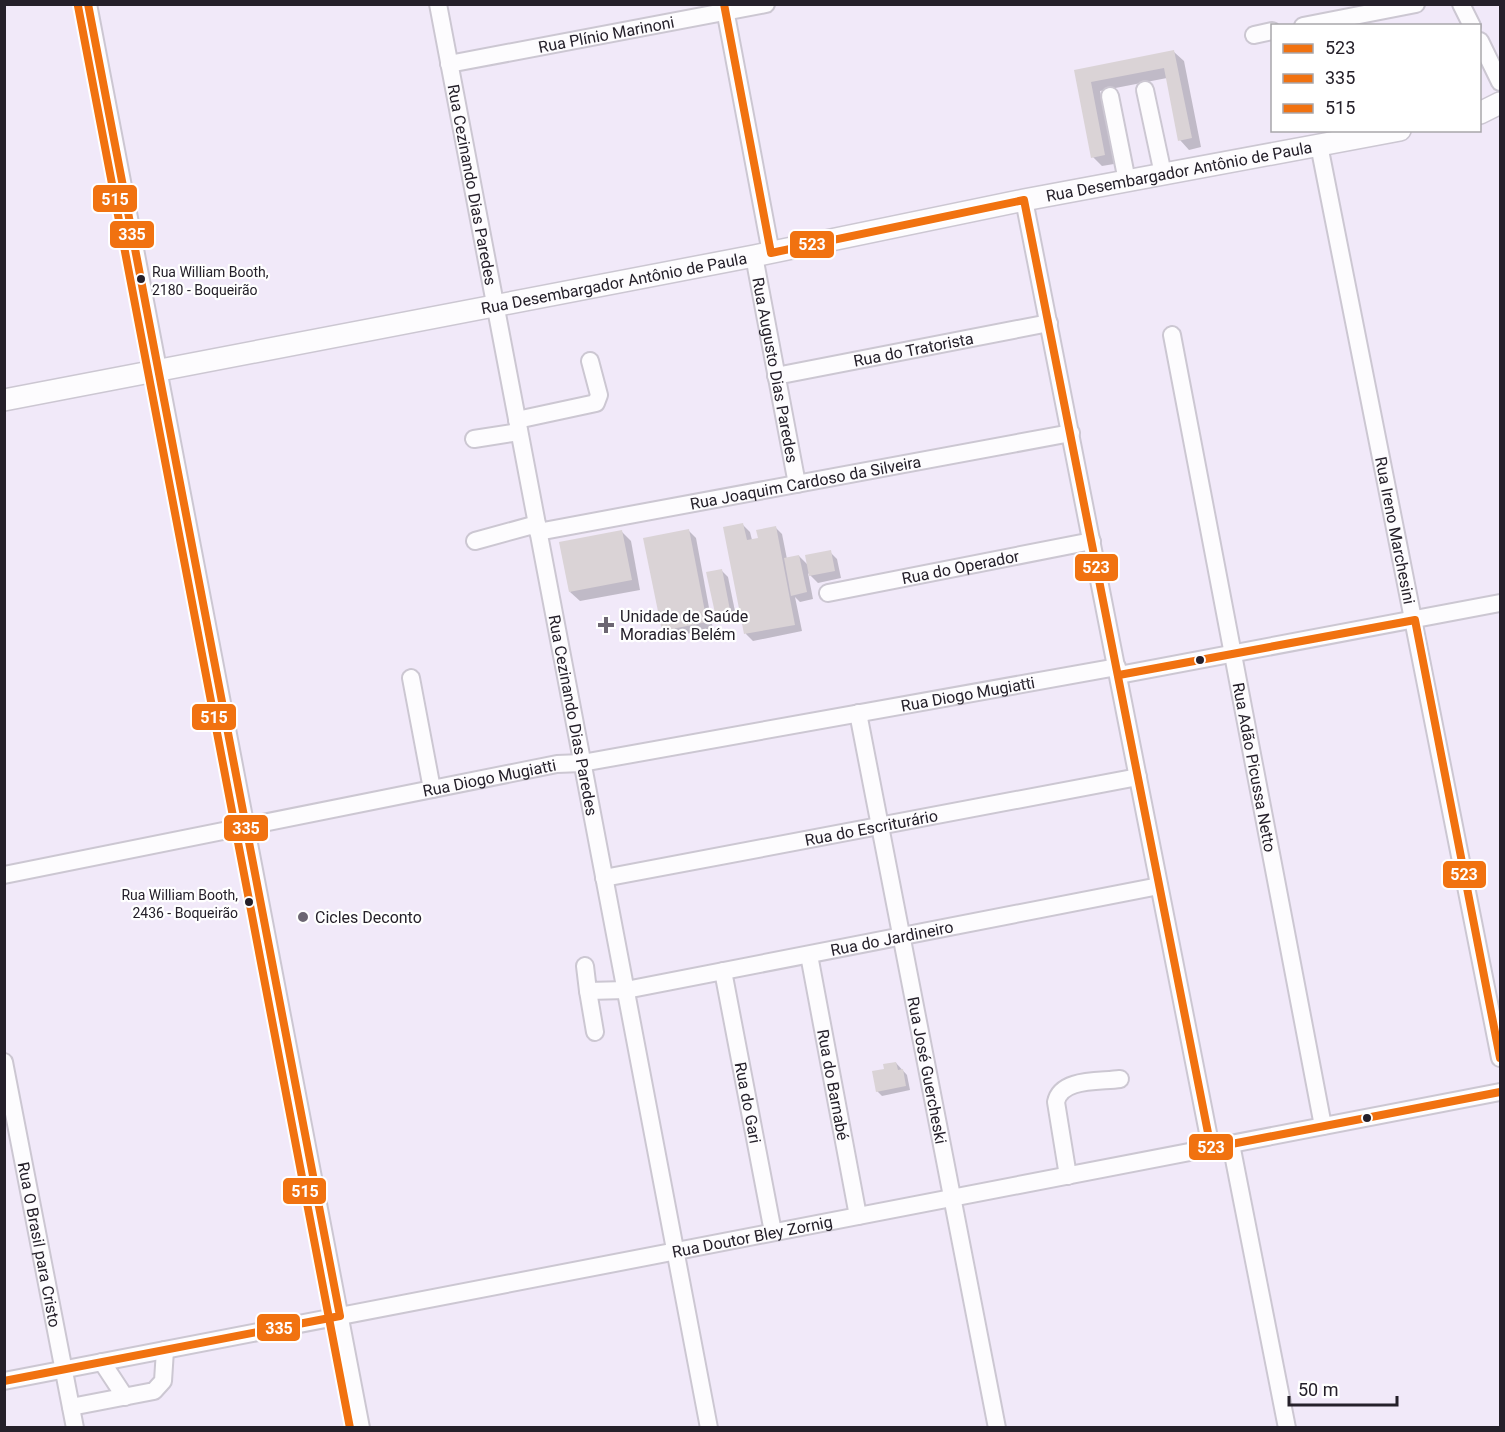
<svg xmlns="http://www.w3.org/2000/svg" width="1505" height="1432" font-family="Roboto,sans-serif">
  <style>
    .shadow { fill: #0003 }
    .building { fill: #dad3d6 }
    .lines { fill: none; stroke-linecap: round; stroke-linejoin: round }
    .minor-casing { stroke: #ccc7d2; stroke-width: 20 }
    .major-casing { stroke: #ccc7d2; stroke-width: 24 }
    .minor { stroke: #fdfcfe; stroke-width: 16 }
    .major { stroke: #fdfcfe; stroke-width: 21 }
    .bus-1-casing { stroke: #fff; stroke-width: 12 }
    .bus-2-casing { stroke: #fff; stroke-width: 12 }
    .bus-3-casing { stroke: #fff; stroke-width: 12 }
    .bus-1 { stroke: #f17210; stroke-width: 8 }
    .bus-2 { stroke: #f17210; stroke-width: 8 }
    .bus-3 { stroke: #f17210; stroke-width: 8 }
    .bus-dot { fill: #25202a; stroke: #fff; stroke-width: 2 }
    .poi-dot { fill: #6c6672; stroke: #fff; stroke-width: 2 }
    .labels { text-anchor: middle; stroke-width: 4.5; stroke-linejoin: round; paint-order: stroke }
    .bus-label { font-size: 14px; fill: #25202a; stroke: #fff; text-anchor: start }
    .street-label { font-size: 16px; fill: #25202a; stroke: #fff }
    .poi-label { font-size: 16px; fill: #25202a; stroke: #fff; text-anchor: start }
    .line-badge { stroke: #fff; stroke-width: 2 }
    .badge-label { font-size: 16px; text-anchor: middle; font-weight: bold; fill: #fff }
  </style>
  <rect width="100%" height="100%" fill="#f1e9f9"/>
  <!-- shadow -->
  <g class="shadow">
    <path d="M1174 52 1184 61 1201 147 1189 150 1180 140 1167 78 1100 91 1114 164 1102 166 1093 157 1076 71Z"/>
    <path d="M743 525 750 532 752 540 759 539 775 527 782 534 787 559 799 556 809 566 830 552 837 559 841 578 818 583 808 573 813 599 800 602 795 597 802 631 753 641 746 634Z"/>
    <path d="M621 531 631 541 640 590 580 601 570 592Z"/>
    <path d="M689 531 696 538 713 629 670 637 663 630Z"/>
    <path d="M721 570 728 577 736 616 724 619 717 612Z"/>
    <path d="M896 1063 907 1075 910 1090 882 1096 877 1091 886 1070Z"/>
  </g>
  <!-- building -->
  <g class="building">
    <path d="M1174 50 1192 138 1178 141 1164 68 1091 82 1105 155 1091 158 1074 70Z"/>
    <path d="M743 523 747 540 758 538 756 530 776 526 795 625 744 634 723 527Z"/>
    <path d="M689 529 707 622 662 631 643 538Z"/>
    <path d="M622 530 632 580 569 592 559 542Z"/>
    <path d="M831 550 835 571 809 576 805 555Z"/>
    <path d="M799 555 807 592 791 596 784 558Z"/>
    <path d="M722 569 730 610 715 613 706 572Z"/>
    <path d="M896 1062 898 1070 903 1069 906 1086 876 1092 872 1071 884 1069 883 1064Z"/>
  </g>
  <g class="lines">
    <defs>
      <g id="minor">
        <path d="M88 4 361 1428"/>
        <path id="s1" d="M438 4 709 1428"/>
        <path d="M724 4 771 253"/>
        <path d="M1461 4 1472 26"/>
        <path d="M1303 26 1416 4"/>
        <path d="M1254 35 1272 31"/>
        <path d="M1480 41 1500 82"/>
        <path id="s2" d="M449 64 766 4"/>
        <path d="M1145 90 1163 174"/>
        <path d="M1110 96 1127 181"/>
        <path id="s3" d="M1319 145 1500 1058"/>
        <path d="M1024 200 1211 1148"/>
        <path id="s4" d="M754 256 797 484"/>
        <path id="s5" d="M1172 335 1323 1126"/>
        <path id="s6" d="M776 376 1049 323"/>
        <path d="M517 420 596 403 599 395 590 361"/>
        <path d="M474 439 519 432"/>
        <path id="s7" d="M538 532 1071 433"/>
        <path d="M475 541 537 524"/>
        <path id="s8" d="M828 593 1092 541"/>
        <path d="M1119 675 1500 603"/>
        <path d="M411 678 432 789"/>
        <path id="s9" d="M858 713 997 1428"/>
        <path id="s10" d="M4 875 557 764 582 763 1117 667"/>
        <path id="s11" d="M604 878 1138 777"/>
        <path id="s12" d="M809 955 858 1216"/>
        <path id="s13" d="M585 966 588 991 626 990 1159 886"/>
        <path id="s14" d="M723 971 773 1232"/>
        <path d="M588 991 595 1032"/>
        <path id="s15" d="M4 1062 75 1428"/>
        <path d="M1231 1144 1287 1428"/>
        <path d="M1068 1176 1056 1102C1061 1078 1099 1082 1120 1079"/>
        <path d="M102 1362 125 1397"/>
        <path id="s16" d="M4 1381 1500 1092"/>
        <path d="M71 1407 154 1391 163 1381 165 1350"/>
      </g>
      <g id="major">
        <path d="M1480 113 1500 103"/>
        <path id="s17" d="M4 400 754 256 1024 200 1400 130"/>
      </g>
    </defs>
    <!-- minor casing -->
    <use href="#minor" class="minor-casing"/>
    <!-- major casing -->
    <use href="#major" class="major-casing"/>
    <!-- minor -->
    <use href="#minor" class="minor"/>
    <!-- major -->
    <use href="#major" class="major"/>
    <defs>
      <g id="bus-1">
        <path d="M724 4 771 253 1024 200 1211 1148 1500 1092"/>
        <path d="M1119 675 1415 620 1500 1058"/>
      </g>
      <path id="bus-2" d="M4 1381 340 1316 88 4"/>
      <path id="bus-3" d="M78 6 350 1428"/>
    </defs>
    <!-- bus-1 casing -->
    <use href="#bus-1" class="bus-1-casing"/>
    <!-- bus-2 casing -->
    <use href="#bus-2" class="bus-2-casing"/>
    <!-- bus-3 casing -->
    <use href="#bus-3" class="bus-3-casing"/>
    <!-- bus-1 -->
    <use href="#bus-1" class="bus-1"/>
    <!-- bus-2 -->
    <use href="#bus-2" class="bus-2"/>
    <!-- bus-3 -->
    <use href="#bus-3" class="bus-3"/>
  </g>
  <!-- markers -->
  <g class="bus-dot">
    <circle cx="141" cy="279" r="5"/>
    <circle cx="1200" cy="660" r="5"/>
    <circle cx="249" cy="902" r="5"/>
    <circle cx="1367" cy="1118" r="5"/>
  </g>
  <g class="poi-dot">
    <path d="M603 616h6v6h6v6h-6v6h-6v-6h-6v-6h6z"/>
    <circle cx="303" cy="917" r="6"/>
  </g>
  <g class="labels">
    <!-- bus labels -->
    <g class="bus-label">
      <text x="152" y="277">Rua William Booth,<tspan x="152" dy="18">2180 - Boqueirão</tspan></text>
      <text x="238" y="900" text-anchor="end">Rua William Booth,<tspan x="238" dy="18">2436 - Boqueirão</tspan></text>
    </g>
    <!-- street labels -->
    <g class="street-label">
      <text dy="6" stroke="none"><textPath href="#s2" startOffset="160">Rua Plínio Marinoni</textPath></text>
      <text dy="6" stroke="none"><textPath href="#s17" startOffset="1197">Rua Desembargador Antônio de Paula</textPath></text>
      <text dy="6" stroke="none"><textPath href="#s1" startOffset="184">Rua Cezinando Dias Paredes</textPath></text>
      <text dy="6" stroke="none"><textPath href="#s17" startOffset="621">Rua Desembargador Antônio de Paula</textPath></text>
      <text dy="6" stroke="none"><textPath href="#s6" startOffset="140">Rua do Tratorista</textPath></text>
      <text dy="6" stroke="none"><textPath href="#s4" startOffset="116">Rua Augusto Dias Paredes</textPath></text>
      <text dy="6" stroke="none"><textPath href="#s7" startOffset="272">Rua Joaquim Cardoso da Silveira</textPath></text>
      <text dy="6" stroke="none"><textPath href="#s3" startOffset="393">Rua Ireno Marchesini</textPath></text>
      <text dy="6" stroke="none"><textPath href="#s8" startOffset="135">Rua do Operador</textPath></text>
      <text dy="6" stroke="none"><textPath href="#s10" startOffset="981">Rua Diogo Mugiatti</textPath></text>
      <text dy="6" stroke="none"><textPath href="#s1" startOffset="724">Rua Cezinando Dias Paredes</textPath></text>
      <text dy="6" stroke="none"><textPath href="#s5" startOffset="440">Rua Adão Picussa Netto</textPath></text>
      <text dy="6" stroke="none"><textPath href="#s10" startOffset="495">Rua Diogo Mugiatti</textPath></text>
      <text dy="6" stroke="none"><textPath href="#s11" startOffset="272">Rua do Escriturário</textPath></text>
      <text dy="6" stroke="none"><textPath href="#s13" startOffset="334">Rua do Jardineiro</textPath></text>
      <text dy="6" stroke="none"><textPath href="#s9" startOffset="364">Rua José Guercheski</textPath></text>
      <text dy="6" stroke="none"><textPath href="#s12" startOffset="132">Rua do Barnabé</textPath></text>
      <text dy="6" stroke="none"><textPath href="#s14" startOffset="134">Rua do Gari</textPath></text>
      <text dy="6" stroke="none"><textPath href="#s16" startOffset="762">Rua Doutor Bley Zornig</textPath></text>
      <text dy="6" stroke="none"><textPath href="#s15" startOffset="186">Rua O Brasil para Cristo</textPath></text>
    </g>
    <!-- poi labels -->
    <g class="poi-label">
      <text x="620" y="622">Unidade de Saúde<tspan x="620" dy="18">Moradias Belém</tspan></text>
      <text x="315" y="923">Cicles Deconto</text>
    </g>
  </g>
  <g class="line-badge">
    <rect x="92" y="184" width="46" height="29" rx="6" fill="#f17210"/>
    <rect x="109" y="220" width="46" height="29" rx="6" fill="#f17210"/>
    <rect x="789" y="230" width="46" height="29" rx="6" fill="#f17210"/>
    <rect x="1074" y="553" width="45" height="29" rx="6" fill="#f17210"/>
    <rect x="191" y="703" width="46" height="28" rx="6" fill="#f17210"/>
    <rect x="223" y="814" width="46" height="28" rx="6" fill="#f17210"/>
    <rect x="1442" y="860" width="45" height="29" rx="6" fill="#f17210"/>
    <rect x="1188" y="1133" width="46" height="28" rx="6" fill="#f17210"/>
    <rect x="282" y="1177" width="45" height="28" rx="6" fill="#f17210"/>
    <rect x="256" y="1313" width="45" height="29" rx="6" fill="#f17210"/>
  </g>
  <g class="badge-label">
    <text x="115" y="205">515</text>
    <text x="132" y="240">335</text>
    <text x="812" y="250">523</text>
    <text x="1096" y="573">523</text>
    <text x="214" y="723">515</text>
    <text x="246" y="834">335</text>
    <text x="1464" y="880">523</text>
    <text x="1211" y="1153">523</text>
    <text x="305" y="1197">515</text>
    <text x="279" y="1334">335</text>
  </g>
  <!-- border -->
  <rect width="1505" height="1432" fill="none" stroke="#25202a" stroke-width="12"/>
  <!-- legend -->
  <rect x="1271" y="24" width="210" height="108" fill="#ffffff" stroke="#a8a6aa" stroke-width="1.5"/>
  <rect x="1283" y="44" width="30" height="9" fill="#f17210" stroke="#a8a6aa" stroke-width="1.5"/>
  <text x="1325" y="54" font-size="18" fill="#25202a">523</text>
  <rect x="1283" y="74" width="30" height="9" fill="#f17210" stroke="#a8a6aa" stroke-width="1.5"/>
  <text x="1325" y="84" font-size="18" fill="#25202a">335</text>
  <rect x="1283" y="104" width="30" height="9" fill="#f17210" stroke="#a8a6aa" stroke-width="1.5"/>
  <text x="1325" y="114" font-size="18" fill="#25202a">515</text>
  <!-- scale -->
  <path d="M1289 1396v9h108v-9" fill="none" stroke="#25202a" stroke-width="3"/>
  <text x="1298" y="1396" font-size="18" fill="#25202a" stroke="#ffffff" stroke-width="4.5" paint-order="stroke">50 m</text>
</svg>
